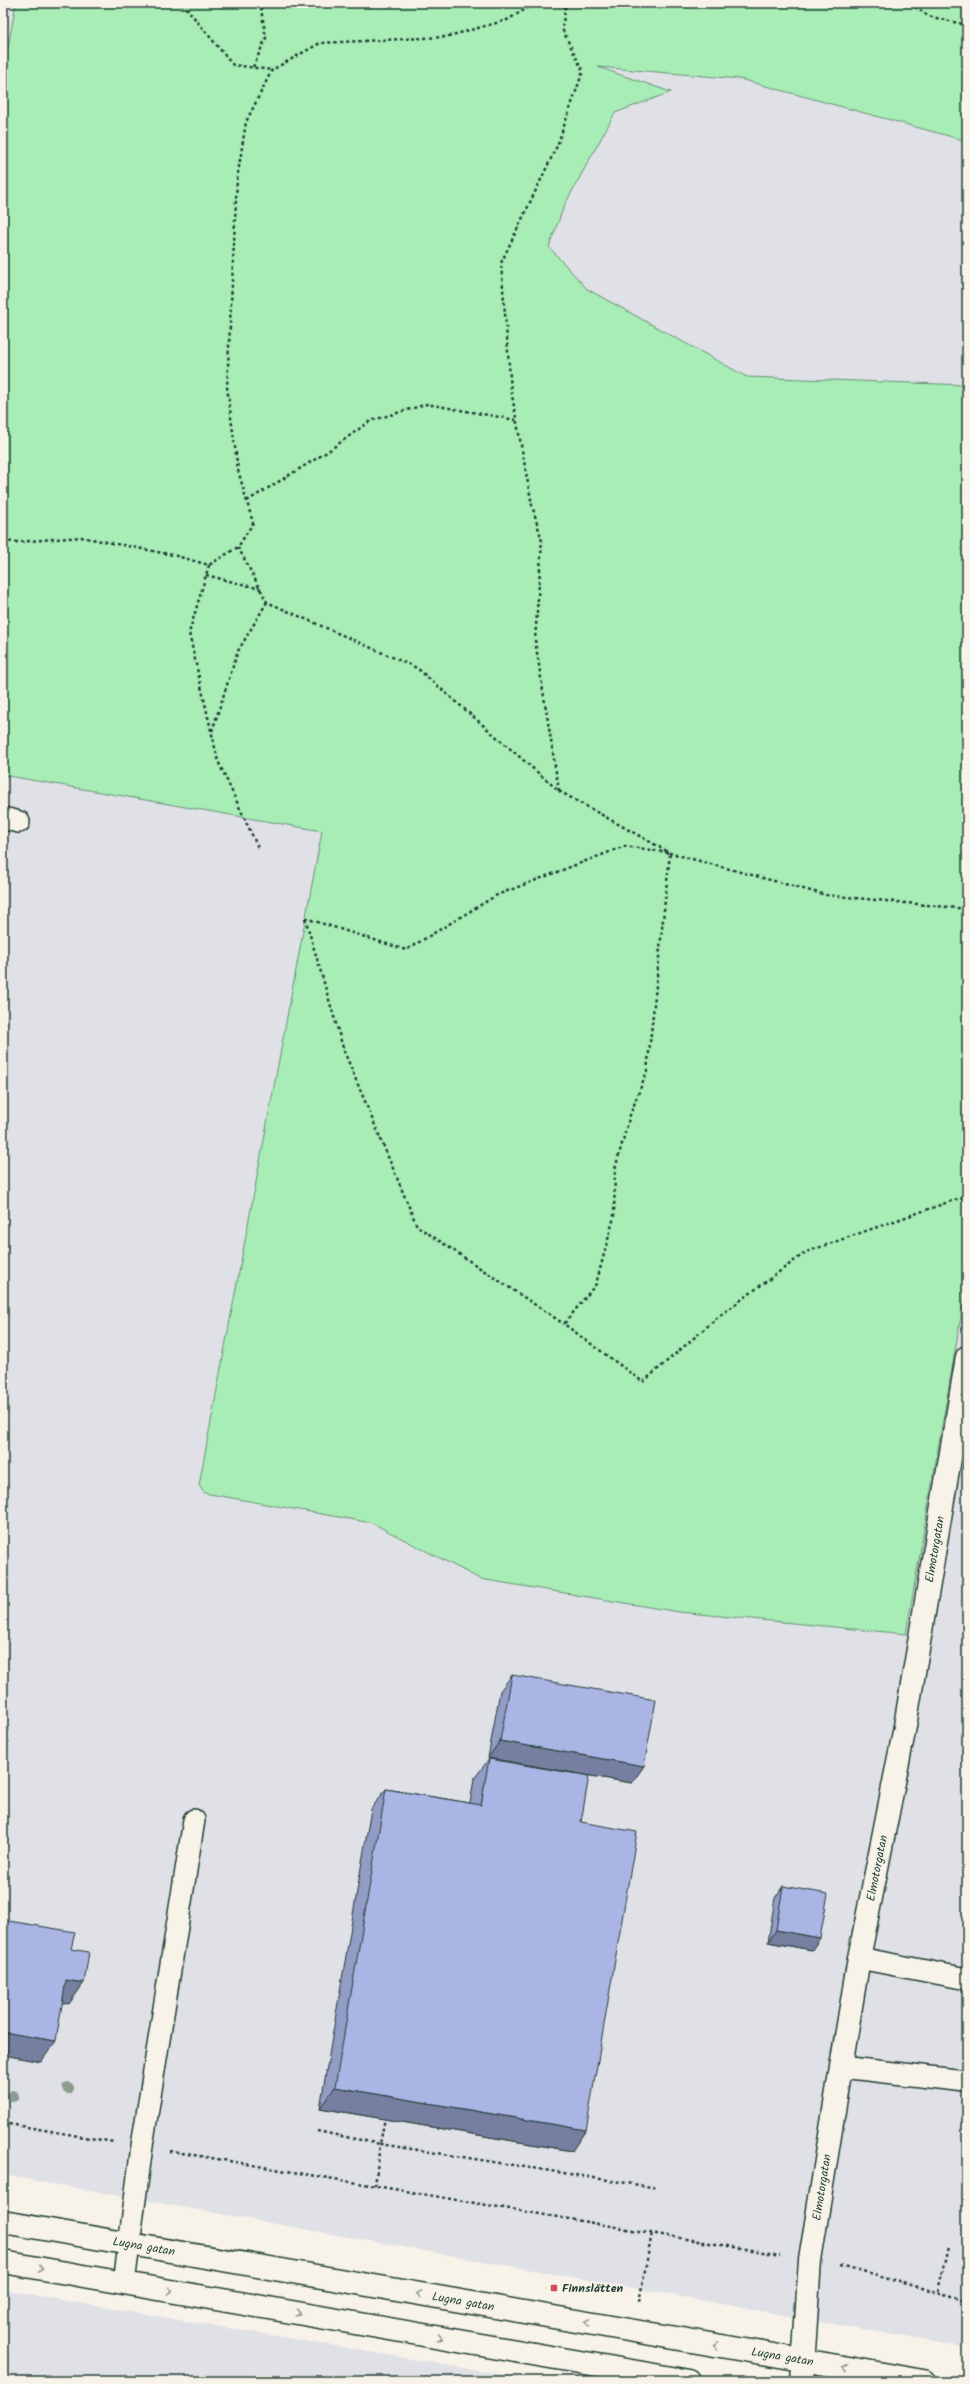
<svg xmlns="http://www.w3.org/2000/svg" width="970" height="2384" font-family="Kalam,sans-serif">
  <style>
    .built { fill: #e0e0e7 }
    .green { fill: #a8ecb6; stroke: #649475 }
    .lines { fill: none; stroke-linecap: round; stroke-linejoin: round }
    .service-casing { stroke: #1f3d34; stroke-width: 24 }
    .minor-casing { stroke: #1f3d34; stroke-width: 25 }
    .secondary-casing { stroke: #1f3d34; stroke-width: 25 }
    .path { stroke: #1f3d34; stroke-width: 2.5; stroke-dasharray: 3 3; stroke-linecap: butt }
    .service { stroke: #f7f3e8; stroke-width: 21 }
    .minor { stroke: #f7f3e8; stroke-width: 22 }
    .secondary { stroke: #f7f3e8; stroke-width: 22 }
    .tree { fill: #8c9d90 }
    .wall { fill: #929cc5; stroke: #1f3d34 }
    .shaded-wall { fill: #777fa0; stroke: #1f3d34 }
    .building { fill: #aab5e5; stroke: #1f3d34 }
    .oneway { stroke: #8b988e }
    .poi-dot { fill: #d1495b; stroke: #f7f3e8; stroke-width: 1.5 }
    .labels { text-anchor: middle; stroke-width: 4; stroke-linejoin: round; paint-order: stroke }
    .street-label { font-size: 12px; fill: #1f3d34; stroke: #f7f3e8 }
    .poi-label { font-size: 12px; font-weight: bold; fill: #1f3d34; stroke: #f7f3e8; text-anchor: start }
  </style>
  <rect width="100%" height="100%" fill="#f7f3e8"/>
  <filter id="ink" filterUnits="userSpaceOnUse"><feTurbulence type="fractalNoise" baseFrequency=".025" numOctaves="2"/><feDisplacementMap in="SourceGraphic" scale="8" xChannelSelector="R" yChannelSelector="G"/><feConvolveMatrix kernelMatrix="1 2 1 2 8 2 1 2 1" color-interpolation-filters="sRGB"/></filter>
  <g filter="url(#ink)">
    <!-- built -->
    <g class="built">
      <path d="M11 3H967V2348L3 2175V37Z"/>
      <path d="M3 2290 541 2381H3Z"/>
    </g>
    <!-- green -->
    <path class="green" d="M16 3H967V141L740 79 598 67 671 92 615 113 564 206 549 247 587 289 747 377 967 385V1282L906 1634 679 1612 480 1579 372 1523 204 1493 199 1485 322 831 3 775V74Z"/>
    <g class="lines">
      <defs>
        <g id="service">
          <path d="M3 818 19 822"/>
          <path d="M859 1958 967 1979"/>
          <path d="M841 2067 965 2081"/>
          <path d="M124 2283 142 2146 194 1820"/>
        </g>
        <g id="minor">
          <path id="s1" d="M802 2381 810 2260 841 2067 859 1958 904 1732 967 1357"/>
        </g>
        <g id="secondary">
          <path id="s2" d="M3 2222 924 2381"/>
          <path d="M3 2262 689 2381"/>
        </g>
      </defs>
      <!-- service casing -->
      <use href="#service" class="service-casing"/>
      <!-- minor casing -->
      <use href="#minor" class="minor-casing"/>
      <!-- secondary casing -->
      <use href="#secondary" class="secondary-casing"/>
      <!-- path -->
      <g class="path">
        <path d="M182 3 233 65 272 70"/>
        <path d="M910 3 928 16 967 25"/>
        <path d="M253 67 266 38 260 3"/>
        <path d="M247 501 327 452 370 421 427 404 516 420"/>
        <path d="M3 541 17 542 81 537 173 555 209 565 238 547 253 523 238 470 227 387 237 179 246 122 272 70 320 43 445 37 507 20 536 3"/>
        <path d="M238 547 267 602 417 668 559 791 670 853 826 895 967 909"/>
        <path d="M209 565 189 633 218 761 259 850"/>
        <path d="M206 575 261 589"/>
        <path d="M212 731 238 651 267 602"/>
        <path d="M559 791 535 640 542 541 532 505 511 390 501 263 557 146 583 71 562 29 566 3"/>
        <path d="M305 918 406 950 497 895 625 846 670 853 647 1071 630 1115 615 1169 614 1217 596 1284 564 1324 643 1382 718 1317 806 1252 960 1198 967 1200"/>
        <path d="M305 918 344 1051 417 1226 564 1324"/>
        <path d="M3 2123 114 2142"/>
        <path d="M317 2131 380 2144 385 2118"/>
        <path d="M170 2151 780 2255"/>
        <path d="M375 2186 380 2144 658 2188"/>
        <path d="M840 2266 967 2300"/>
        <path d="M939 2291 949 2246"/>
        <path d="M639 2302 652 2233"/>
      </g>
      <!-- service -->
      <use href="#service" class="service"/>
      <!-- minor -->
      <use href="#minor" class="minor"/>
      <!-- secondary -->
      <use href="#secondary" class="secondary"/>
    </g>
    <!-- trees -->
    <g class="tree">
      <circle cx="68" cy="2088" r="6"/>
      <circle cx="13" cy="2096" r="6"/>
    </g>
    <!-- wall -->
    <g class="wall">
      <path d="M512 1675 632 1783 488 1758 500 1691Z"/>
      <path d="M489 1759 581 1822 572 2151 320 2108 371 1809 386 1789 470 1803 474 1779Z"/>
      <path d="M783 1886 812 1950 768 1942 775 1898Z"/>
    </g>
    <!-- shaded-wall -->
    <g class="shaded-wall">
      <path d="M500 1741 644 1766 632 1783 488 1758Z"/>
      <path d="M776 1930 820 1938 812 1950 768 1942Z"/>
      <path d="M66 1980 84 1983 69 2004 52 2001Z"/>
      <path d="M3 2032 56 2041 41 2062 3 2055Z"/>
      <path d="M335 2087 586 2130 572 2151 320 2108Z"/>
    </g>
    <!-- building -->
    <g class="building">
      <path d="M512 1675 656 1700 644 1766 500 1741Z"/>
      <path d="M489 1759 589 1776 581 1822 637 1832 586 2130 335 2087 386 1789 481 1805Z"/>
      <path d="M783 1886 828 1894 820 1938 776 1930Z"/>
      <path d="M3 1920 75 1932 71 1949 89 1952 84 1983 66 1980 56 2041 3 2032Z"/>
    </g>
    <!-- one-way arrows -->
    <defs><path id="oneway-chevron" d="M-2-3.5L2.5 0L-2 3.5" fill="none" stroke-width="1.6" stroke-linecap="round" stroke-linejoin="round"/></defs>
    <g class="oneway">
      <use href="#oneway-chevron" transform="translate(41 2269) rotate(10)"/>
      <use href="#oneway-chevron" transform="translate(170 2291) rotate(10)"/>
      <use href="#oneway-chevron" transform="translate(419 2294) rotate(-170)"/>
      <use href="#oneway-chevron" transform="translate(298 2313) rotate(10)"/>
      <use href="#oneway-chevron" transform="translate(588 2323) rotate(-170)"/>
      <use href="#oneway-chevron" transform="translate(440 2338) rotate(10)"/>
      <use href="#oneway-chevron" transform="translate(716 2345) rotate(-170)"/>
      <use href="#oneway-chevron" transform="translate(845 2367) rotate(-170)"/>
    </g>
  </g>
  <!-- markers -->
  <rect class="poi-dot" x="550" y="2284" width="8" height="8" rx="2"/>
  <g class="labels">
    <!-- street labels -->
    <g class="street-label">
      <text dy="4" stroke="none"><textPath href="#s1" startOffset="843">Elmotorgatan</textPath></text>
      <text dy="4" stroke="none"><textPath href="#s1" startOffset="519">Elmotorgatan</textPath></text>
      <text dy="4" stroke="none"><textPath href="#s1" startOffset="195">Elmotorgatan</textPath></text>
      <text dy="4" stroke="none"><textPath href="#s2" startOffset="143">Lugna gatan</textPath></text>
      <text dy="4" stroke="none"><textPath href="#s2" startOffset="467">Lugna gatan</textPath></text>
      <text dy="4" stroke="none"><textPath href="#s2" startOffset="791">Lugna gatan</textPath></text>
    </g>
    <!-- poi labels -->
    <g class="poi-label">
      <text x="562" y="2292">Finnslätten</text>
    </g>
  </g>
  <!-- margin -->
  <rect width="970" height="2384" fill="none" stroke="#f7f3e8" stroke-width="16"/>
  <rect x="8" y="8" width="954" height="2368" fill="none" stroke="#1f3d34" stroke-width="1.5" filter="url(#ink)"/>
</svg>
